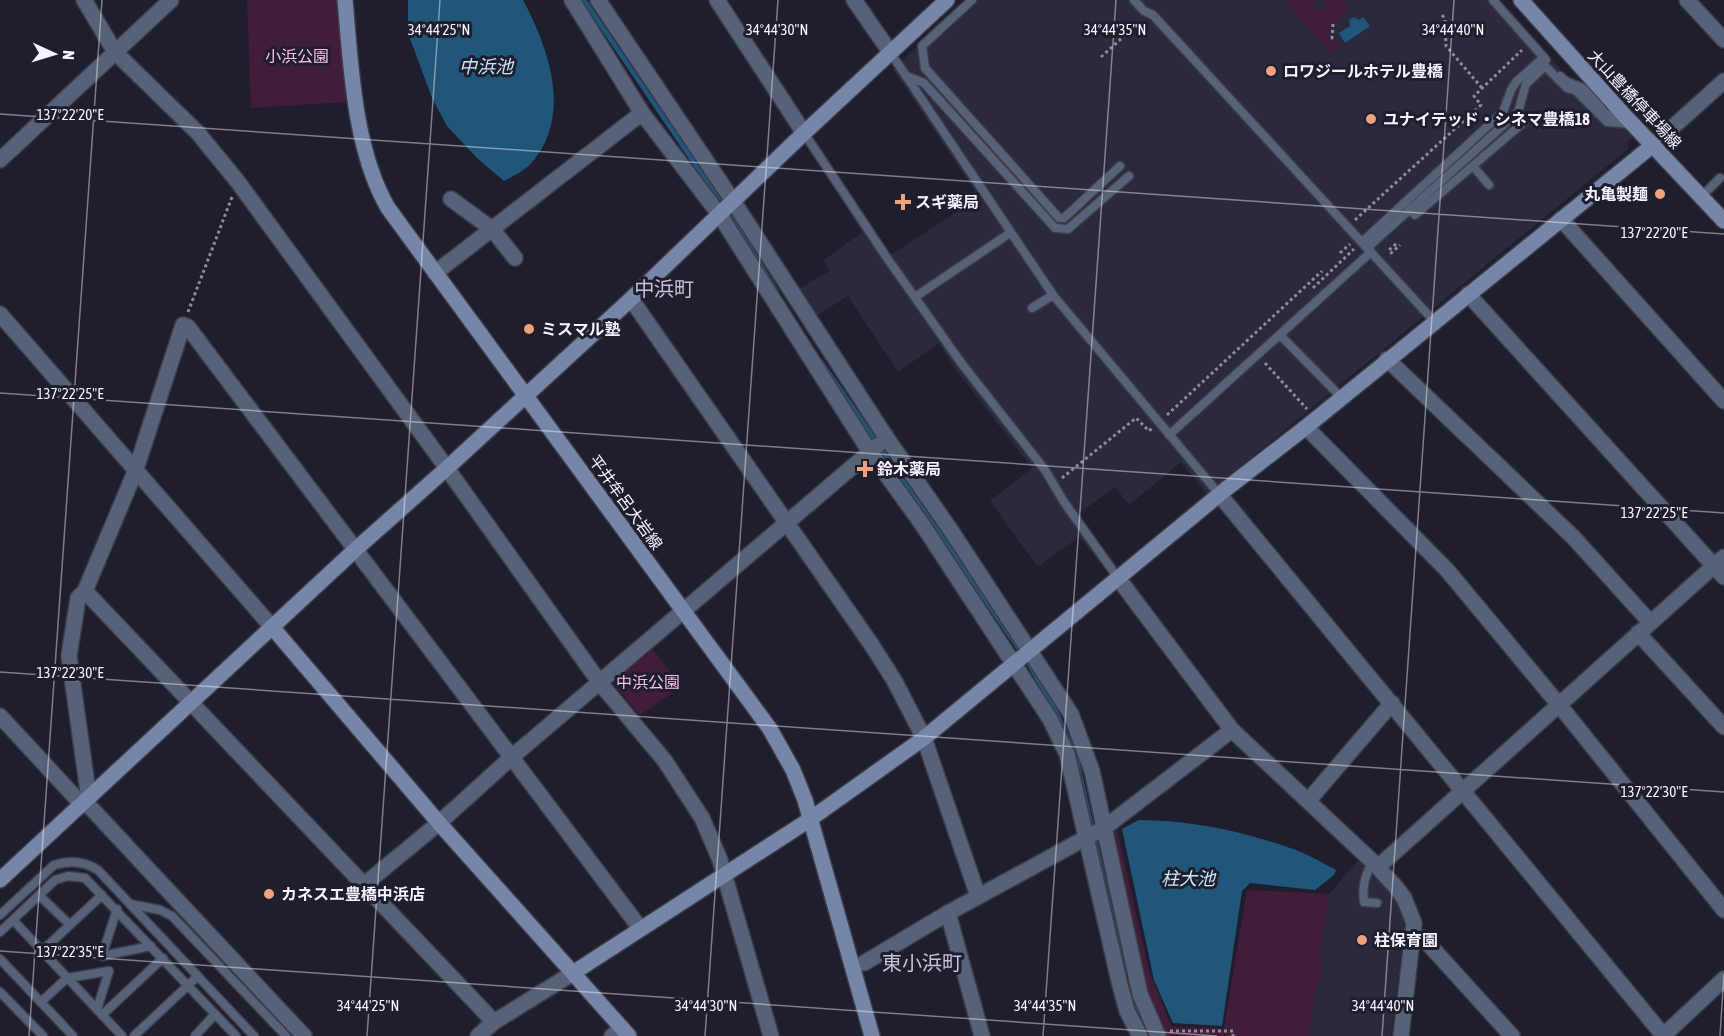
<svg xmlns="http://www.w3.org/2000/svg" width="1724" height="1036" font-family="'Asap Condensed','Noto Sans JP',sans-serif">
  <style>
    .built { fill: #2b293d }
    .green { fill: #411d3a }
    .water { fill: #21567b }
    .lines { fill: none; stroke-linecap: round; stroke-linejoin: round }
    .stream { stroke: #21567b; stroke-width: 4.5 }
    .lane-casing { stroke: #3d3c4a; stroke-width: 11 }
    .street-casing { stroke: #3d3c4a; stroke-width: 18 }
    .secondary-casing { stroke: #3d3c4a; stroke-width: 18 }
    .path { stroke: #8c8b98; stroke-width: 3; stroke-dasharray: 3 3; stroke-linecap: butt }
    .lane { stroke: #576177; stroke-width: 8 }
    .street { stroke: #576177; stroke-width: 15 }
    .secondary { stroke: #7686a9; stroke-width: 15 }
    .ticks { fill: none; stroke: #f3f2fd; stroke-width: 1.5; stroke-opacity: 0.45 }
    .poi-dot { fill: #f2a17e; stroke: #1f1e2d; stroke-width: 2 }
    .labels { text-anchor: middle; stroke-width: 6; stroke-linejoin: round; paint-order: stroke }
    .park-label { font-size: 16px; fill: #fabeec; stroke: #1f1e2d }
    .poi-label { font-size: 16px; font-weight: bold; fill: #f3f2fd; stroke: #1f1e2d; text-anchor: start }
    .street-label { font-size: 16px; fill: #f3f2fd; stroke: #1f1e2d }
    .water-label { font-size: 18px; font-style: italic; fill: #c8e6fd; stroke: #1f1e2d }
    .quarter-label { font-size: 20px; fill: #c3c2d6; stroke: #1f1e2d }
    .ticks-label { font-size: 15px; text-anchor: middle; fill: #f3f2fd; stroke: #1f1e2d; stroke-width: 6; stroke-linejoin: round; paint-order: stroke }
  </style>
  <rect width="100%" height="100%" fill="#1f1e2d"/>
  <!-- built -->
  <g class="built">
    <path d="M967 0H1499L1561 69 1551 78 1564 92 1574 93 1604 127H1627L1634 136 1627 142 1629 148 1207 494 1181 462 1129 505 1115 487 1078 514 1117 566 1109 573 1079 537 1038 567 990 501 1032 468 956 370 939 343 898 372 848 296 813 318 795 291 829 271 824 260 862 232 809 146 816 140 891 255 979 197 893 69Z"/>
    <path d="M1358 860 1365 863 1386 884 1397 900 1405 922 1391 1036H1309L1316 980 1319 981 1322 958H1319L1329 894Z"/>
  </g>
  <!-- green -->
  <g class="green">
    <path d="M247 0H340L348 102 251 108Z"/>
    <path d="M1288 0H1314L1313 8 1324 10 1326 0H1341L1347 5 1346 12 1342 15 1336 24 1331 23 1329 31 1330 40H1335L1340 48 1332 54 1288 6Z"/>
    <path d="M653 649 681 687 640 715 615 685 617 678Z"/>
    <path d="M1117 830 1149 971 1172 1027 1224 1028 1247 890 1329 894 1319 958H1322L1320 981H1316L1309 1036H1165L1146 993 1110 835Z"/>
  </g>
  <!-- water -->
  <g class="water">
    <path d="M408 0H523C548 47 572 112 534 160 526 170 515 175 504 181L477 158 447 126 432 98 408 33Z"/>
    <path d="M1354 17 1359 20 1363 17 1370 26 1345 43 1339 33 1350 26 1349 20Z"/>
    <path d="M1139 820C1189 820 1242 831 1290 848 1306 853 1321 862 1336 870L1334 875 1315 890 1250 883 1242 891 1222 1026 1173 1023 1154 980 1122 829Z"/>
  </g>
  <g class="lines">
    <!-- stream -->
    <g class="stream">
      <path d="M584 0 735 223 777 292"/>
      <path d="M820 360 1021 652"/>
      <path d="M1026 659 1056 712 1076 757 1125 975"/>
      <path d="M1128 989 1149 1036"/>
    </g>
    <defs>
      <g id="lane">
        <path d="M972 0 922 46 925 68 1059 218H1064L1120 166"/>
        <path d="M1134 0 1144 11 1153 15 1434 321"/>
        <path d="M1493 0 1546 60"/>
        <path d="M890 52 1053 295 1219 494"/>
        <path d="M906 76 924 83 1055 228 1068 229 1129 176"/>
        <path d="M1560 76 1567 82 1583 88 1607 115 1625 116"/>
        <path d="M804 133 887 258 962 364 1045 470 1064 502 1118 578"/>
        <path d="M1473 166 1489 185"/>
        <path d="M1702 196 1720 178"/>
        <path d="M1410 209 1415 215 1524 122 1518 112"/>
        <path d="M1362 242 1503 112 1511 90 1516 82 1543 58"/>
        <path d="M1367 248 1518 112 1526 84 1545 66 1567 88 1575 90 1607 122 1632 124"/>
        <path d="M915 297 1010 233"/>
        <path d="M1032 308 1053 295"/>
        <path d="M1280 335 1341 397"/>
        <path d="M1169 435 1371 252"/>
        <path d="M1373 862C1365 874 1362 887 1364 902L1377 903"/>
        <path d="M39 895 70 925"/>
        <path d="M130 904 160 910 172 916 286 1036"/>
        <path d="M117 909 102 956 151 946"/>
        <path d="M0 915 54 865C70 860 84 861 98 870L254 1036"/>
        <path d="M13 920 122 1036"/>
        <path d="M0 932 55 880 68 876 85 878 236 1036"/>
        <path d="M42 951 102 895"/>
        <path d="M0 959 73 1036"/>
        <path d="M0 992 43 1036"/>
        <path d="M41 1002 67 978 109 971 97 1009"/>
        <path d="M102 1015 163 958"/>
        <path d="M134 1036 198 976"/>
        <path d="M195 1036 215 1014"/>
      </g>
      <g id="street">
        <path d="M84 0 115 52 198 133 238 182 441 460 600 683 665 761 702 818 720 860 771 1036"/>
        <path d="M572 0 642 113 719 214 870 452 922 524 1050 719 1067 754 1119 981 1127 1011 1140 1036"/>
        <path d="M598 0 733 201 886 437 952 532 1071 714 1092 771 1140 994 1158 1036"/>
        <path d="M717 0 804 133"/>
        <path d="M854 0 890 52"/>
        <path d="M1687 0 1724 40"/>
        <path d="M1653 145 1724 81"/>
        <path d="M0 160 171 0"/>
        <path d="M451 199 492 229 515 258"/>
        <path d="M1561 219 1724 401"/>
        <path d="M435 273 642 113"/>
        <path d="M1468 294 1724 577"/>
        <path d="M631 299 871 644 894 680 924 738 978 896"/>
        <path d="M0 314 272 627"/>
        <path d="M1387 359 1573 537 1650 622"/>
        <path d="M1306 427 1447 570 1560 706 1724 910"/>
        <path d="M1219 494 1663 1035"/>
        <path d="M1118 578 1232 730 1373 862 1395 886 1404 898 1414 923 1401 1036"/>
        <path d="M85 591 78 598 69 656 89 799"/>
        <path d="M1638 633 1724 727"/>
        <path d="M0 716 75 797 91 808 304 1036"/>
        <path d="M1308 801 1392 703"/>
        <path d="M1378 867 1724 557"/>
        <path d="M365 884 439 823 513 756 878 445"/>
        <path d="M1412 934 1423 938 1512 1036"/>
        <path d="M864 963 948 913"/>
        <path d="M494 1022 85 591 135 472 183 325 188 327 640 928"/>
        <path d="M478 1036 494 1022 573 973"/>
        <path d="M612 1036 622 1028"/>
        <path d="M982 1036 948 913 1104 828 1232 730"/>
        <path d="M1663 1036 1724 979"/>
      </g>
      <g id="secondary">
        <path d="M345 0C351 67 354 149 388 208L770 729 793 770 805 800 872 1036"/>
        <path d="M1521 0 1625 116 1724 221"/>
        <path d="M272 627 439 823 629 1036"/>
        <path d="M0 880 356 549 446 469 631 299 804 133 947 0"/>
        <path d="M573 973 809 820 924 738 1226 489 1306 427 1653 145"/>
      </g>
    </defs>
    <!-- lane casing -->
    <use href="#lane" class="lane-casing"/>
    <!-- street casing -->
    <use href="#street" class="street-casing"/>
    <!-- secondary casing -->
    <use href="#secondary" class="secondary-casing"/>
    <!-- path -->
    <g class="path">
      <path d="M1442 15 1445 19 1446 46 1482 88"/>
      <path d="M1333 24 1332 38 1335 37"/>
      <path d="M1101 57 1141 21"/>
      <path d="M1355 220 1481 105 1474 96 1522 50"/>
      <path d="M1396 244 1389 250 1391 253 1400 245"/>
      <path d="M1340 253 1350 244"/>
      <path d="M1313 288 1354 249"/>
      <path d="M188 312 232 197"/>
      <path d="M1265 363 1307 409"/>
      <path d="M1167 415 1322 271"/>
      <path d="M1062 478 1136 418 1149 431 1152 428"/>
      <path d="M1170 1031H1233V1036"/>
    </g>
    <!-- lane -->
    <use href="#lane" class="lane"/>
    <!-- street -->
    <use href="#street" class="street"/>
    <!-- secondary -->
    <use href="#secondary" class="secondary"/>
  </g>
  <!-- ticks -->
  <path class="ticks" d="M0 114 1724 234M0 393 1724 513M0 672 1724 792M0 951 1217 1036M29 1036 102 0M367 1036 440 0M705 1036 778 0M1043 1036 1116 0M1382 1036 1454 0M1720 1036 1724 974"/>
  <!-- markers -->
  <g class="poi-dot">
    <circle cx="1271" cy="71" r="6"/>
    <circle cx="1371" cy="119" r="6"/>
    <circle cx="1660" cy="194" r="6"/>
    <path d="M900 193h6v6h6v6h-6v6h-6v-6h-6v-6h6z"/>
    <circle cx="529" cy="329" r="6"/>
    <path d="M862 460h6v6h6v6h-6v6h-6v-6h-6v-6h6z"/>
    <circle cx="269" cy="894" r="6"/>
    <circle cx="1362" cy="940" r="6"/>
  </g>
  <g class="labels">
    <!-- park labels -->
    <g class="park-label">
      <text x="297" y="62">小浜公園</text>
      <text x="648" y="688">中浜公園</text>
    </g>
    <!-- poi labels -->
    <g class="poi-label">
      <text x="1283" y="77">ロワジールホテル豊橋</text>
      <text x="1383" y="125">ユナイテッド・シネマ豊橋18</text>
      <text x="1648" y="200" text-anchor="end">丸亀製麺</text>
      <text x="915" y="208">スギ薬局</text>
      <text x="541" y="335">ミスマル塾</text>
      <text x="877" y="475">鈴木薬局</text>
      <text x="281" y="900">カネスエ豊橋中浜店</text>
      <text x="1374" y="946">柱保育園</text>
    </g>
    <!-- street labels -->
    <g class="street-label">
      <text transform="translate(1635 99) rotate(47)" y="6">大山豊橋停車場線</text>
      <text transform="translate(626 502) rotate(54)" y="6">平井牟呂大岩線</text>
    </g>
    <!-- water labels -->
    <g class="water-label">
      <text x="486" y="73">中浜池</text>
      <text x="1188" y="885">柱大池</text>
    </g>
    <!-- quarter labels -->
    <g class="quarter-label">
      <text x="664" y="296">中浜町</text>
      <text x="922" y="970">東小浜町</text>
    </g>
  </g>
  <g class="ticks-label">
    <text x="439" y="35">34°44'25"N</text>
    <text x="777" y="35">34°44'30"N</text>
    <text x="1115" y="35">34°44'35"N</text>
    <text x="1453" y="35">34°44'40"N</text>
    <text x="70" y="120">137°22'20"E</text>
    <text x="1654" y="238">137°22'20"E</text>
    <text x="70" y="399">137°22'25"E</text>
    <text x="1654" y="518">137°22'25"E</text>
    <text x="70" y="678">137°22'30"E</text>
    <text x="1654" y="797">137°22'30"E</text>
    <text x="70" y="957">137°22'35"E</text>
    <text x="368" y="1011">34°44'25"N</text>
    <text x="706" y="1011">34°44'30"N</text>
    <text x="1045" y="1011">34°44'35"N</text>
    <text x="1383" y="1011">34°44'40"N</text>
  </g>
  <!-- north arrow -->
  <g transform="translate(54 54) rotate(94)" stroke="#1f1e2d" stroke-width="4.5" paint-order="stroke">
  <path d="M0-4.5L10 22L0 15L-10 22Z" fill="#f3f2fd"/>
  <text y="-9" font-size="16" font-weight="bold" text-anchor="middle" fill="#f3f2fd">N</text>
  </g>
</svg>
